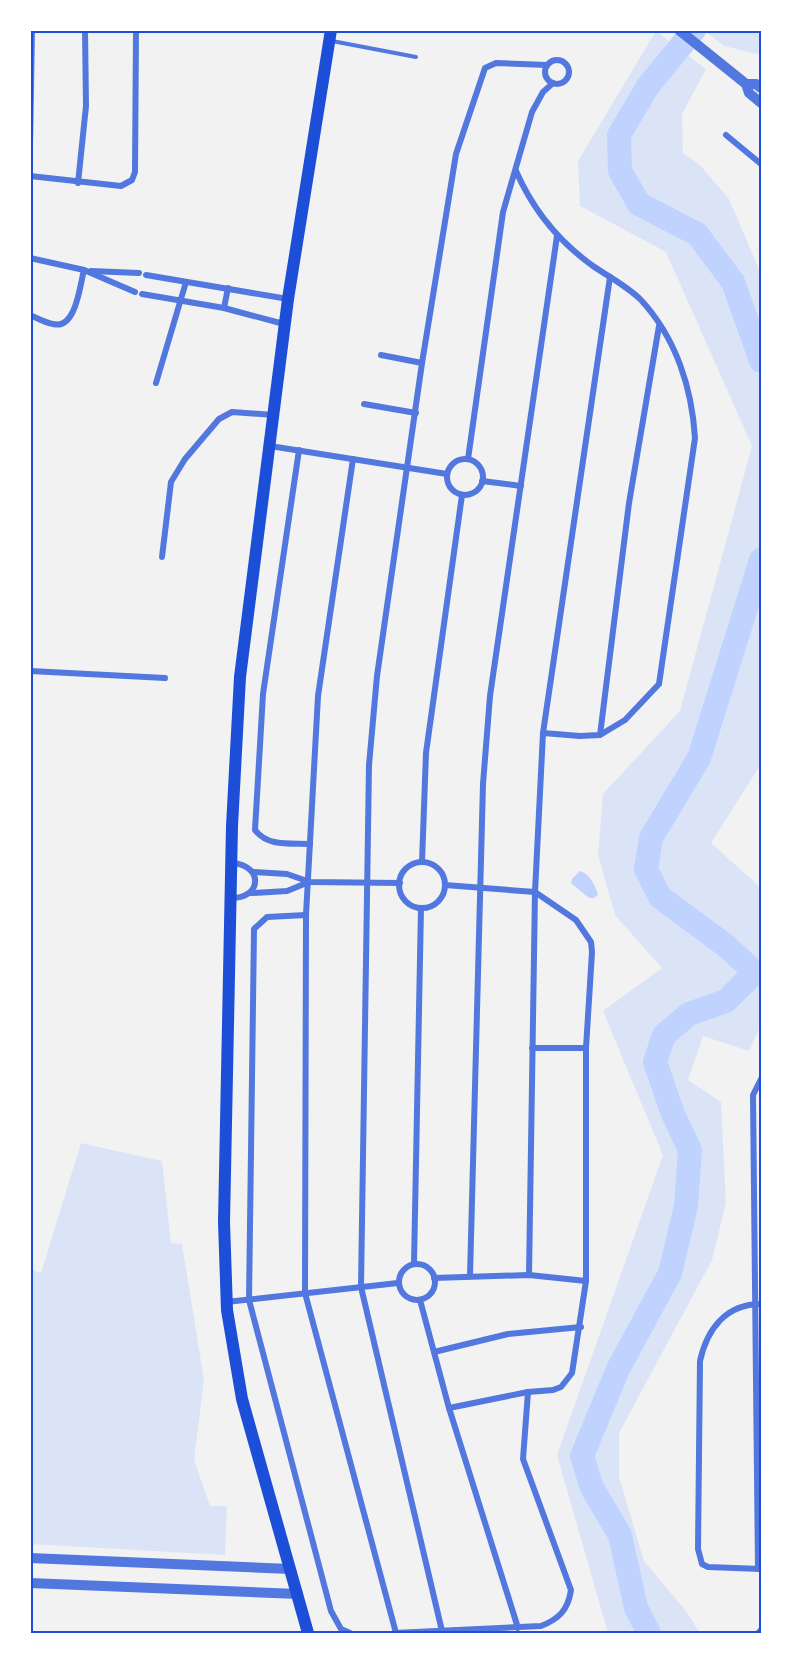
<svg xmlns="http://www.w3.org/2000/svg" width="791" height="1663" font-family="Manrope,sans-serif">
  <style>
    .green { fill: #dbe4f7 }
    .water { fill: #bfd3fe }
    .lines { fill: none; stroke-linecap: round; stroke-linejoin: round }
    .river { stroke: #bfd3fe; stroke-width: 24 }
    .service { stroke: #5277de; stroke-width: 4 }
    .minor { stroke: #5277de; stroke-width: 6 }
    .tertiary { stroke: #5277de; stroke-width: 10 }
    .secondary { stroke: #1d4ed8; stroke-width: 12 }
    .neatline { fill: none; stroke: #1d4ed8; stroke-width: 2 }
  </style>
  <rect width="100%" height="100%" fill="#f2f2f2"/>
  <!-- green -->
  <g class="green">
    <path d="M704 30H761V55L724 46Z"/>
    <path d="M656 31 706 69 682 114 683 153 701 166 729 199 761 274V764L711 843 761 888V1025L749 1051 703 1036 688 1080 721 1102 726 1203 712 1260 619 1433V1477L644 1561 686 1611 700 1633H608L557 1455 663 1155 603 1011 662 968 615 915 598 855 603 794 680 711 752 446 666 252 580 206 578 161Z"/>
    <path d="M81 1143 162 1161 171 1243 182 1244 204 1380 194 1460 210 1506H227L225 1555 30 1544V1269L41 1273Z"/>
  </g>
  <!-- water -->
  <path class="water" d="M580 871C589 873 596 887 598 895L594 898H589L571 883 572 879Z"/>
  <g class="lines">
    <!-- river -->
    <g class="river">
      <path d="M694 30 648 86 619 135 620 171 639 204 697 234 733 282 761 361"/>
      <path d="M649 1633 636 1608 620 1535 592 1488 582 1456 618 1369 670 1273 686 1206 690 1150 673 1114 655 1062 664 1035 689 1014 726 1001 751 976 749 967 725 945 660 897 646 869 651 838 699 758 761 560"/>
    </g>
    <!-- service -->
    <path class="service" d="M332 41 416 57"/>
    <!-- minor -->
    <g class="minor">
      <circle cx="557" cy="72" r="12"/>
      <path d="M726 135 761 164"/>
      <path d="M30 145 32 30"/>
      <path d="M516 171C533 210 558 241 593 266 609 277 627 286 641 300 676 338 692 388 695 438L659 684 625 720 600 735 580 736 543 733"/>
      <path d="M30 176 121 186 132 180 135 172 136 30"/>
      <path d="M78 183 86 106 85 30"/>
      <path d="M30 258 84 270 135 292"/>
      <path d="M91 271 139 273"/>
      <path d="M146 275 288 299"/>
      <path d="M142 294 224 308 284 324"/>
      <path d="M224 308 228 288"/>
      <path d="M30 315C37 318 45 323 53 324 76 330 80 285 84 270"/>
      <path d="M381 355 422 363"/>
      <path d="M156 383 186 282"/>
      <path d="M364 404 416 413"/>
      <path d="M270 446 447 474"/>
      <path d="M299 450 263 694 255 830C268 847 290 843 310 844"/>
      <path d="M353 459 318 696 306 915 305 1293 396 1633"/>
      <path d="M468 459 503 212 532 112 543 92 553 83"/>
      <circle cx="465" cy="477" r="18"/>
      <path d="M482 481 521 486"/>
      <path d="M162 557 171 482 185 459 219 419 232 412 274 415"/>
      <path d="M30 671 165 678"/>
      <path d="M600 735 629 503 659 326"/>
      <path d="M422 862 426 753 462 495"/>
      <circle cx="422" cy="885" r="23"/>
      <path d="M254 872 287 874 310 882 400 883"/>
      <path d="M445 885 535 892 576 920 591 942 592 952 586 1048V1281L572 1373 561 1387 553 1390 528 1392 449 1408"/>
      <path d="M252 893 287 891 309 882"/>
      <path d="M231 898C262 899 264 865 232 863"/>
      <path d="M306 915 267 917 254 929 249 1300 331 1611 341 1629 350 1633"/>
      <path d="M532 1048H586"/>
      <circle cx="417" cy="1282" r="18"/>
      <path d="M414 1264 421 908"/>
      <path d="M529 1275 535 892 543 733 610 277"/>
      <path d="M470 1276 483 784 490 696 557 236"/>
      <path d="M434 1278 529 1275 586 1281"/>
      <path d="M420 1300 449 1408 518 1628"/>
      <path d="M226 1302 398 1283"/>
      <path d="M761 1304C726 1304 707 1329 700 1361L698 1549 702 1564 708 1567 761 1569"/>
      <path d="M434 1352 508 1334 581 1327"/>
      <path d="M758 1569 753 1095 761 1079"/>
      <path d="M442 1631 361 1287 369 765 377 676 422 363 456 154 485 68 496 63 547 65"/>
      <path d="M394 1633 541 1626C559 1619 568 1610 571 1590L523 1459 528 1392"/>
      <path d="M758 1633 761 1630"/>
    </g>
    <!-- tertiary -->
    <g class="tertiary">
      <path d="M679 30 746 84 749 93 761 103"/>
      <path d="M746 84H756L761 88"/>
      <path d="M30 1558 290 1569"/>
      <path d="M30 1583 298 1594"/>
    </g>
    <!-- secondary -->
    <path class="secondary" d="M308 1633 242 1399 227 1310 224 1222 232 826 240 677 288 299 331 30"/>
  </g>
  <!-- border -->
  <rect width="791" height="1663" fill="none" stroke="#ffffff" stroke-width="63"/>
  <rect x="32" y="32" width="728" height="1600" class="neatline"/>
</svg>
